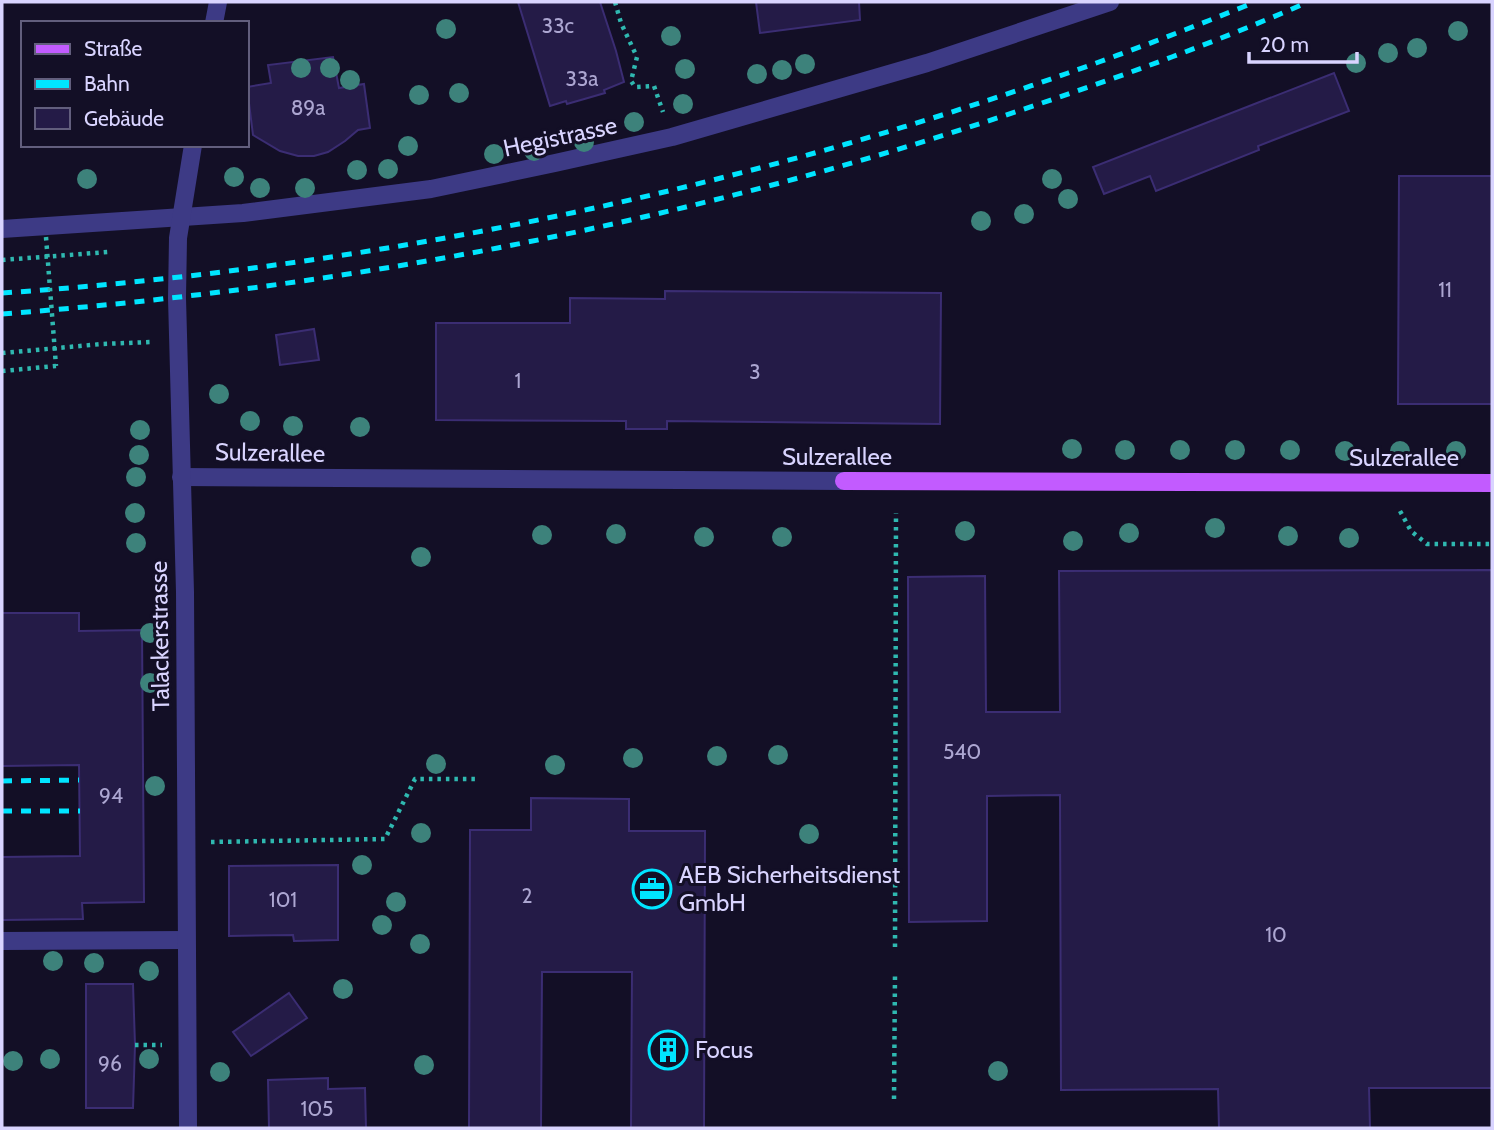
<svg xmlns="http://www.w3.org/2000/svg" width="1494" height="1130" font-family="Cabin,sans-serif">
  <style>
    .building { fill: #241b47; stroke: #3b2d73; stroke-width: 2 }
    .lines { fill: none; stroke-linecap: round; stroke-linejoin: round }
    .path { stroke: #2fb8b0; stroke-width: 4.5; stroke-dasharray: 3.5 5; stroke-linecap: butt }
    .minor { stroke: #3d3a85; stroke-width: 18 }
    .major { stroke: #c25bff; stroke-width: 18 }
    .rail { stroke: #00e5ff; stroke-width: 5; stroke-dasharray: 10 9; stroke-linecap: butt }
    .path-bridge { stroke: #2fb8b0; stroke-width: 4.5; stroke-dasharray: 3.5 5; stroke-linecap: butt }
    .tree { fill: #3d827b }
    .labels { text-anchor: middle; stroke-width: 6; stroke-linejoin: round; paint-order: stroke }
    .number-label { font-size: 21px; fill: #aca6d1 }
    .street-label { font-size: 24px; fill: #d9d4ff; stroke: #130f26 }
    .poi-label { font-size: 24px; fill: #d9d4ff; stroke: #130f26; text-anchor: start }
  </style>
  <rect width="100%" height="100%" fill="#130f26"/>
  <!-- building -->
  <g class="building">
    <path d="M518 2H600L616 51 624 82 604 90 605 93 567 104 566 101 550 106Z"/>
    <path d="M756 2H859L860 20 760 33Z"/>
    <path d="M333 57 339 88 364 84 370 128 358 130 345 141 328 152 314 156H298L280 151 253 135 247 87 271 83 268 65Z"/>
    <path d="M1334 73 1349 111 1258 146 1259 150 1156 191 1150 176 1104 194 1093 167Z"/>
    <path d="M1399 176H1492V404H1398Z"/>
    <path d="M665 291 941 293 940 424 667 421V429H626V421L436 420V323H570V298L665 299Z"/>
    <path d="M314 329 319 360 280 365 276 335Z"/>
    <path d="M1492 570V1088H1369L1370 1128H1219L1218 1089 1061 1090 1060 795 987 796V921L909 922 908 577 985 576 986 712H1060L1059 571Z"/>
    <path d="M2 613H79V631L142 630 144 902 82 903 83 919 2 920V857L80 856 79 765 2 766Z"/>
    <path d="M531 798 629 799V831H705L704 1128H631L632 972H542L541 1128H469L470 830H531Z"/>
    <path d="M338 865V940L294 941 293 935 229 936V866Z"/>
    <path d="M86 984H133L135 1045 133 1108H86Z"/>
    <path d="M289 993 307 1018 251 1056 233 1032Z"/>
    <path d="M328 1078V1089L365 1088 366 1128H269L268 1080Z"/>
  </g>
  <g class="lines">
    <!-- path -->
    <g class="path">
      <path d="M615 2 621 23 637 57 631 81 635 87 654 86 663 112"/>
      <path d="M2 260 108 252"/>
      <path d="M2 353 102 344 151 342"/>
      <path d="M2 371 56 366"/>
      <path d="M1400 511 1411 531 1427 544H1492"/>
      <path d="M211 842 385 839 415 779H476"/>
      <path d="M895 947 896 513"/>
      <path d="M135 1045H162"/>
      <path d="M894 1099 895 974"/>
    </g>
    <!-- minor -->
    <g class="minor">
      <path d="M214 23 218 2"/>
      <path d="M2 229 243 213 431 189 555 163 672 137 927 63 1110 2"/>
      <path d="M181 477 844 481"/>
      <path d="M2 941 186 940"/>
      <path d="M188 1128 185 592 177 298 178 238 193 145"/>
    </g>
    <!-- major -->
    <path class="major" d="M844 481 1492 483"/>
    <!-- rail -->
    <g class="rail">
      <path d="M2 293C431 264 856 165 1255 2"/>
      <path d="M2 314C356 287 699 220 1036 105 1128 74 1219 41 1308 2"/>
      <path d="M2 781 79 780"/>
      <path d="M2 811H80"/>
    </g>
    <!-- path-bridge -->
    <path class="path-bridge" d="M46 237 56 366"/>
  </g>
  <!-- trees -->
  <g class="tree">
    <circle cx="446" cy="29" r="10"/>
    <circle cx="1458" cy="31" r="10"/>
    <circle cx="671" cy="36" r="10"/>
    <circle cx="1417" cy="48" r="10"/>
    <circle cx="1388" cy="53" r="10"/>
    <circle cx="1356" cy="63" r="10"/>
    <circle cx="805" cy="64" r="10"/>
    <circle cx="301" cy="68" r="10"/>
    <circle cx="330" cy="68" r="10"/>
    <circle cx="685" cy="69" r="10"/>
    <circle cx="782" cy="70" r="10"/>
    <circle cx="757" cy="74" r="10"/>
    <circle cx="350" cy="80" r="10"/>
    <circle cx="459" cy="93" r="10"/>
    <circle cx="419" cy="95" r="10"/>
    <circle cx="683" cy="104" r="10"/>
    <circle cx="634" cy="122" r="10"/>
    <circle cx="584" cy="142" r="10"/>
    <circle cx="408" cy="146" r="10"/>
    <circle cx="534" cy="151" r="10"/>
    <circle cx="494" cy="154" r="10"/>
    <circle cx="388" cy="169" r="10"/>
    <circle cx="357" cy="170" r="10"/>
    <circle cx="234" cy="177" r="10"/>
    <circle cx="87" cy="179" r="10"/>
    <circle cx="1052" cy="179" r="10"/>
    <circle cx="260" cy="188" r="10"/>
    <circle cx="305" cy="188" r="10"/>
    <circle cx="1068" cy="199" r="10"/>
    <circle cx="1024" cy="214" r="10"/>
    <circle cx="981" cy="221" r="10"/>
    <circle cx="219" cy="394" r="10"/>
    <circle cx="250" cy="421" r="10"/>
    <circle cx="293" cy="426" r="10"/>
    <circle cx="360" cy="427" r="10"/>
    <circle cx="140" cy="430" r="10"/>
    <circle cx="1072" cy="449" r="10"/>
    <circle cx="1125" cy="450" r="10"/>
    <circle cx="1180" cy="450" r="10"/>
    <circle cx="1235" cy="450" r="10"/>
    <circle cx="1290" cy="450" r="10"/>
    <circle cx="1345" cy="451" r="10"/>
    <circle cx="1400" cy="451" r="10"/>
    <circle cx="1456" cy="451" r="10"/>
    <circle cx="139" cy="455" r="10"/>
    <circle cx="136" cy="477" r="10"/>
    <circle cx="135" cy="513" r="10"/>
    <circle cx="1215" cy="528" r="10"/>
    <circle cx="965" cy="531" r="10"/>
    <circle cx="1129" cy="533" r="10"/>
    <circle cx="616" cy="534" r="10"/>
    <circle cx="542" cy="535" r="10"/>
    <circle cx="1288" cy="536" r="10"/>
    <circle cx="704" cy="537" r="10"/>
    <circle cx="782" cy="537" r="10"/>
    <circle cx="1349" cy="538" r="10"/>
    <circle cx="1073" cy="541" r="10"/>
    <circle cx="136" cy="543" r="10"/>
    <circle cx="421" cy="557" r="10"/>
    <circle cx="150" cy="633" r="10"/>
    <circle cx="150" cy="683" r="10"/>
    <circle cx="778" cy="755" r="10"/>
    <circle cx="717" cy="756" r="10"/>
    <circle cx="633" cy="758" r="10"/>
    <circle cx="436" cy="764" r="10"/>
    <circle cx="555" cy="765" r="10"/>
    <circle cx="155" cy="786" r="10"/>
    <circle cx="421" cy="833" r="10"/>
    <circle cx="809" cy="834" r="10"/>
    <circle cx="362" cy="865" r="10"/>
    <circle cx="396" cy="902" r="10"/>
    <circle cx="382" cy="925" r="10"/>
    <circle cx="420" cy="944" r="10"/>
    <circle cx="53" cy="961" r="10"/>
    <circle cx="94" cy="963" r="10"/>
    <circle cx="149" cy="971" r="10"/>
    <circle cx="343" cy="989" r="10"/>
    <circle cx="50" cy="1059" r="10"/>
    <circle cx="149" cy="1059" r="10"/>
    <circle cx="13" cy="1061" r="10"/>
    <circle cx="424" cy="1065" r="10"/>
    <circle cx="998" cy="1071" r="10"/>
    <circle cx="220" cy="1072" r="10"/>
  </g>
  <!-- icons -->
  <defs>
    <symbol id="office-ring" viewBox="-11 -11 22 22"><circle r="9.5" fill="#130f26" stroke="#00e5ff" stroke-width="1.5"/><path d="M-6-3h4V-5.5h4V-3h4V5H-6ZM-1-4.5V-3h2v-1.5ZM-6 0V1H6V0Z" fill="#00e5ff"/></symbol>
    <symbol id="building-ring" viewBox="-11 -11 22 22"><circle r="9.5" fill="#130f26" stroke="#00e5ff" stroke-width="1.5"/><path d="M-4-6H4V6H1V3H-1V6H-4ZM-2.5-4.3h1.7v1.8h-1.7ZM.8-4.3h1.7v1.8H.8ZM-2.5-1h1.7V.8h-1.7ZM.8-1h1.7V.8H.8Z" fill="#00e5ff"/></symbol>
  </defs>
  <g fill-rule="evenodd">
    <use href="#office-ring" x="630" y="867" width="44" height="44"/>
    <use href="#building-ring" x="646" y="1028" width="44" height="44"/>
  </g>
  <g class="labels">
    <!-- number labels -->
    <g class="number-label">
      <text x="558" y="33">33c</text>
      <text x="582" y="86">33a</text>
      <text x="308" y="115">89a</text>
      <text x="1445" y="297">11</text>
      <text x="755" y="379">3</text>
      <text x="518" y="388">1</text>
      <text x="962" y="759">540</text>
      <text x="111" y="803">94</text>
      <text x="527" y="903">2</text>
      <text x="283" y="907">101</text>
      <text x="1276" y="942">10</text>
      <text x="110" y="1071">96</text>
      <text x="317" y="1116">105</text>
    </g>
    <!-- street labels -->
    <g class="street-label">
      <text transform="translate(560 137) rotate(-12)" y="8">Hegistrasse</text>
      <text transform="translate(270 453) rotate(1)" y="8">Sulzerallee</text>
      <text x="837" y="465">Sulzerallee</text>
      <text x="1404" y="466">Sulzerallee</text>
      <text transform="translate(160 636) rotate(-91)" y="8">Talackerstrasse</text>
    </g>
    <!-- poi labels -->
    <g class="poi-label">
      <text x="679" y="883">AEB Sicherheitsdienst<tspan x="679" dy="28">GmbH</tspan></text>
      <text x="695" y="1058">Focus</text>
    </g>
  </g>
  <!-- border -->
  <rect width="1494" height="1130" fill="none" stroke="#d9d4ff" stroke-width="7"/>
  <!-- legend -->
  <rect x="21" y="21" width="228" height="126" fill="#130f26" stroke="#625e7d" stroke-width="2"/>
  <rect x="35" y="44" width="35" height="10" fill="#c25bff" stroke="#625e7d" stroke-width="2"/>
  <text x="84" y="56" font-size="21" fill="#d9d4ff">Straße</text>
  <rect x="35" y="79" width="35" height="10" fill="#00e5ff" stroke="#625e7d" stroke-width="2"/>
  <text x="84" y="91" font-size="21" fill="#d9d4ff">Bahn</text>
  <rect x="35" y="108" width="35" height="21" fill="#241b47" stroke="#625e7d" stroke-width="2"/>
  <text x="84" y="126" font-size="21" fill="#d9d4ff">Gebäude</text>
  <!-- scale -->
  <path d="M1249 52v10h108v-10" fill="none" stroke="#d9d4ff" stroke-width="3.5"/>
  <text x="1260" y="52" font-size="21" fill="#d9d4ff" stroke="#130f26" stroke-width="5" paint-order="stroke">20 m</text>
</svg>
